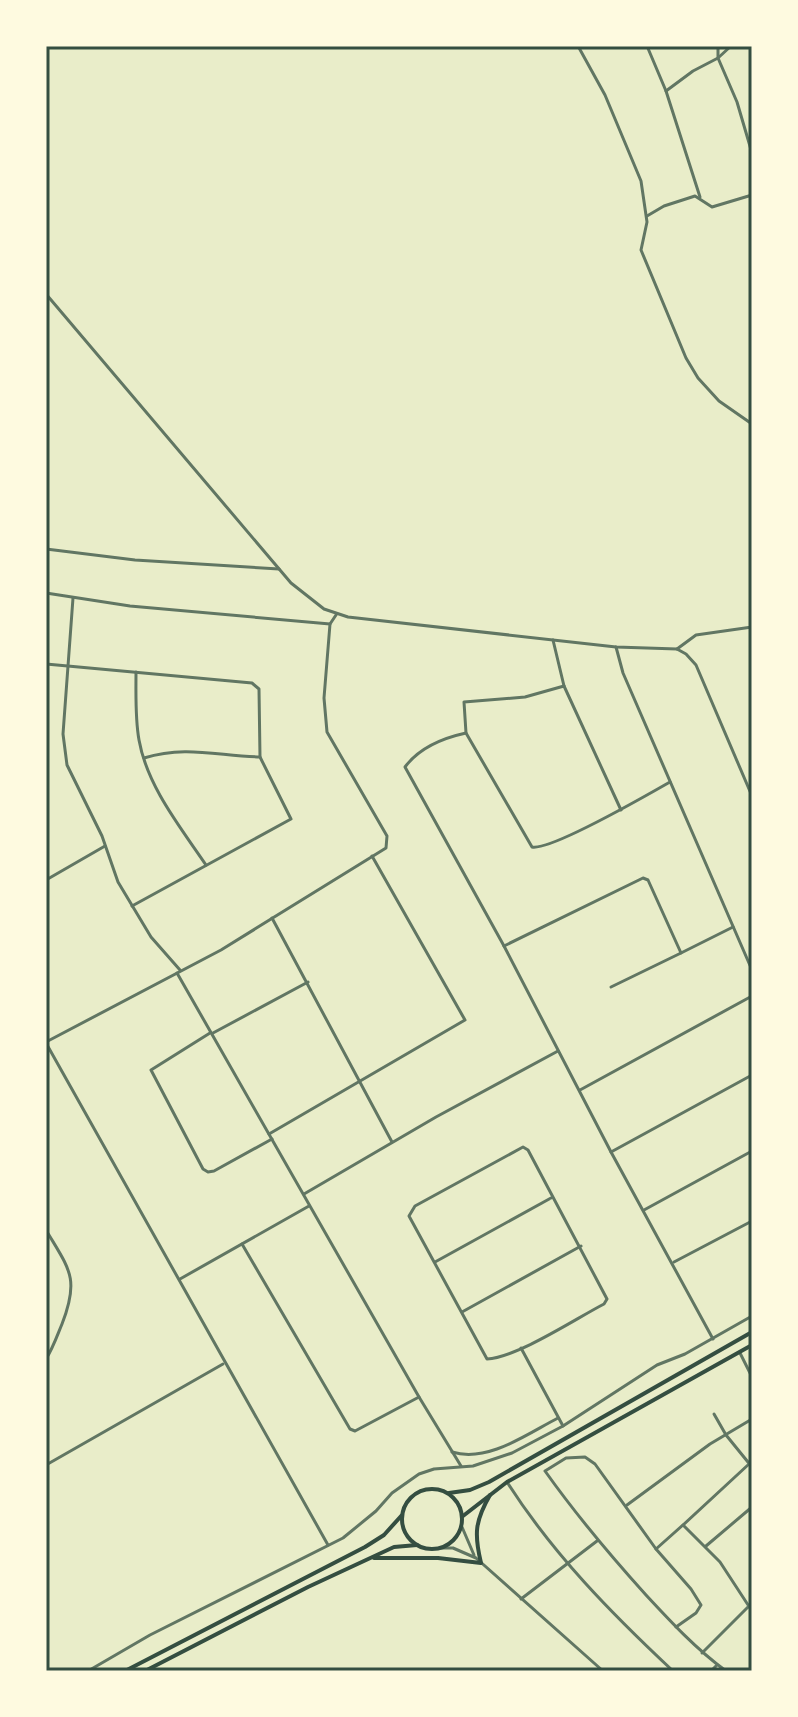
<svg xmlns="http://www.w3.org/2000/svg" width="798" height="1717" font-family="Cabin,sans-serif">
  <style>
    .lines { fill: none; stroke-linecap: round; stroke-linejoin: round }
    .minor { stroke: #617663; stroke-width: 3 }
    .tertiary { stroke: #617663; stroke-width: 3 }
    .primary { stroke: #344e41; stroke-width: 4 }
    .neatline { fill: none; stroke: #344e41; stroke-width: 3 }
  </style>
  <rect width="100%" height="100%" fill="#e9edc9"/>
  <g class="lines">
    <!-- minor -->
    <g class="minor">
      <path d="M578 46 605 95 641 181 647 222 641 250 686 358 698 378 719 401 752 424"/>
      <path d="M647 46 666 91 700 197"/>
      <path d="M718 46V58L737 102 752 153"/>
      <path d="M666 91 693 71 718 58 731 46"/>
      <path d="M647 216 664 206 695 196 712 207 752 195"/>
      <path d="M46 294 291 583 324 609 348 617 616 647 677 649 686 654 696 665 752 796"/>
      <path d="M46 549 135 560 279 569"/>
      <path d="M46 593 130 606 330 624"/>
      <path d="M73 598 63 734 67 765 102 836 118 882 151 937 180 970"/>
      <path d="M553 640 564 686 621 810"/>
      <path d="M616 647 623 673 752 970"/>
      <path d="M677 649 696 635 752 627"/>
      <path d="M46 664 252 683 259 689 260 757 291 819 132 906"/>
      <path d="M136 672C136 695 135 718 139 740 147 786 181 828 206 865"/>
      <path d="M564 686 525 697 464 702 466 733 532 847C550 851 649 794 670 782"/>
      <path d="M466 733C443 738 419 748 405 767L504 946 611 1152 713 1339"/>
      <path d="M144 758C186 745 218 756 260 757"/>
      <path d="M46 880 105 846"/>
      <path d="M272 918 392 1142"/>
      <path d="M504 946 643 878 648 880 681 953 733 927"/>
      <path d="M177 973 419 1397 461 1466"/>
      <path d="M611 987 681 953"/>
      <path d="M210 1033 151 1070 203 1169 208 1172 214 1171 272 1139"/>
      <path d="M213 1033 308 982"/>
      <path d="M46 1042 221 950 386 848 387 836 327 732 324 698 330 624 336 615"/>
      <path d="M46 1043 328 1545"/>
      <path d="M580 1090 752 996"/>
      <path d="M269 1134 465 1020 372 856"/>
      <path d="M523 1147 528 1150 607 1299 604 1304C575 1319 518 1357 487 1359L409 1216 415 1206Z"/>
      <path d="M611 1152 752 1075"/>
      <path d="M304 1194 436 1117 558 1051"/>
      <path d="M644 1210 752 1151"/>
      <path d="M46 1230C69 1269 80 1278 62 1324 57 1336 53 1348 46 1359"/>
      <path d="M242 1244 350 1429 355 1431 419 1397"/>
      <path d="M435 1262 551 1198"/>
      <path d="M674 1262 752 1221"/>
      <path d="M180 1279 309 1206"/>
      <path d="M462 1312 581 1246"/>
      <path d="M521 1348 563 1426"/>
      <path d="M740 1353 752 1377"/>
      <path d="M714 1414 726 1435 752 1467"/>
      <path d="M452 1452C488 1463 527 1434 558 1418"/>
      <path d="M46 1465 223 1364"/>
      <path d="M507 1482C553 1554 611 1613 673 1671"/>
      <path d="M627 1505 710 1444 752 1419"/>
      <path d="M683 1525 749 1464"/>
      <path d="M706 1546 752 1507"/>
      <path d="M656 1549 595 1464 585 1457 566 1458 545 1471C577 1516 609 1554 646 1595 671 1622 696 1649 726 1671"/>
      <path d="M521 1599 597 1541"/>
      <path d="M676 1627 696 1613 701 1605 691 1589 656 1549 683 1525 720 1562 752 1611"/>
      <path d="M702 1653 752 1603"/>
      <path d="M88 1671 150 1635 343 1538 376 1511 392 1493 419 1474 434 1469 473 1466 512 1453 563 1426 657 1365 685 1354 752 1316"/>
      <path d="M711 1671 717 1665"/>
    </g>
    <!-- tertiary -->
    <g class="tertiary">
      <path d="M462 1527 474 1555"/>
      <path d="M440 1548H453L476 1558 603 1671"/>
    </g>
    <!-- primary -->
    <g class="primary">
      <circle cx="432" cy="1519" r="30"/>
      <path d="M449 1493 470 1490 489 1482 752 1332"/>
      <path d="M463 1516 507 1482 752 1345"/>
      <path d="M374 1558H438L481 1563C474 1534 475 1521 490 1495"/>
      <path d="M125 1671 365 1547 384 1535 402 1515"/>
      <path d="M145 1671 308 1587 394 1547 417 1545"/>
    </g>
  </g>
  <!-- border -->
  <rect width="798" height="1717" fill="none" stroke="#fefae0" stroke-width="96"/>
  <rect x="48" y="48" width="702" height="1621" class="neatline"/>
</svg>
